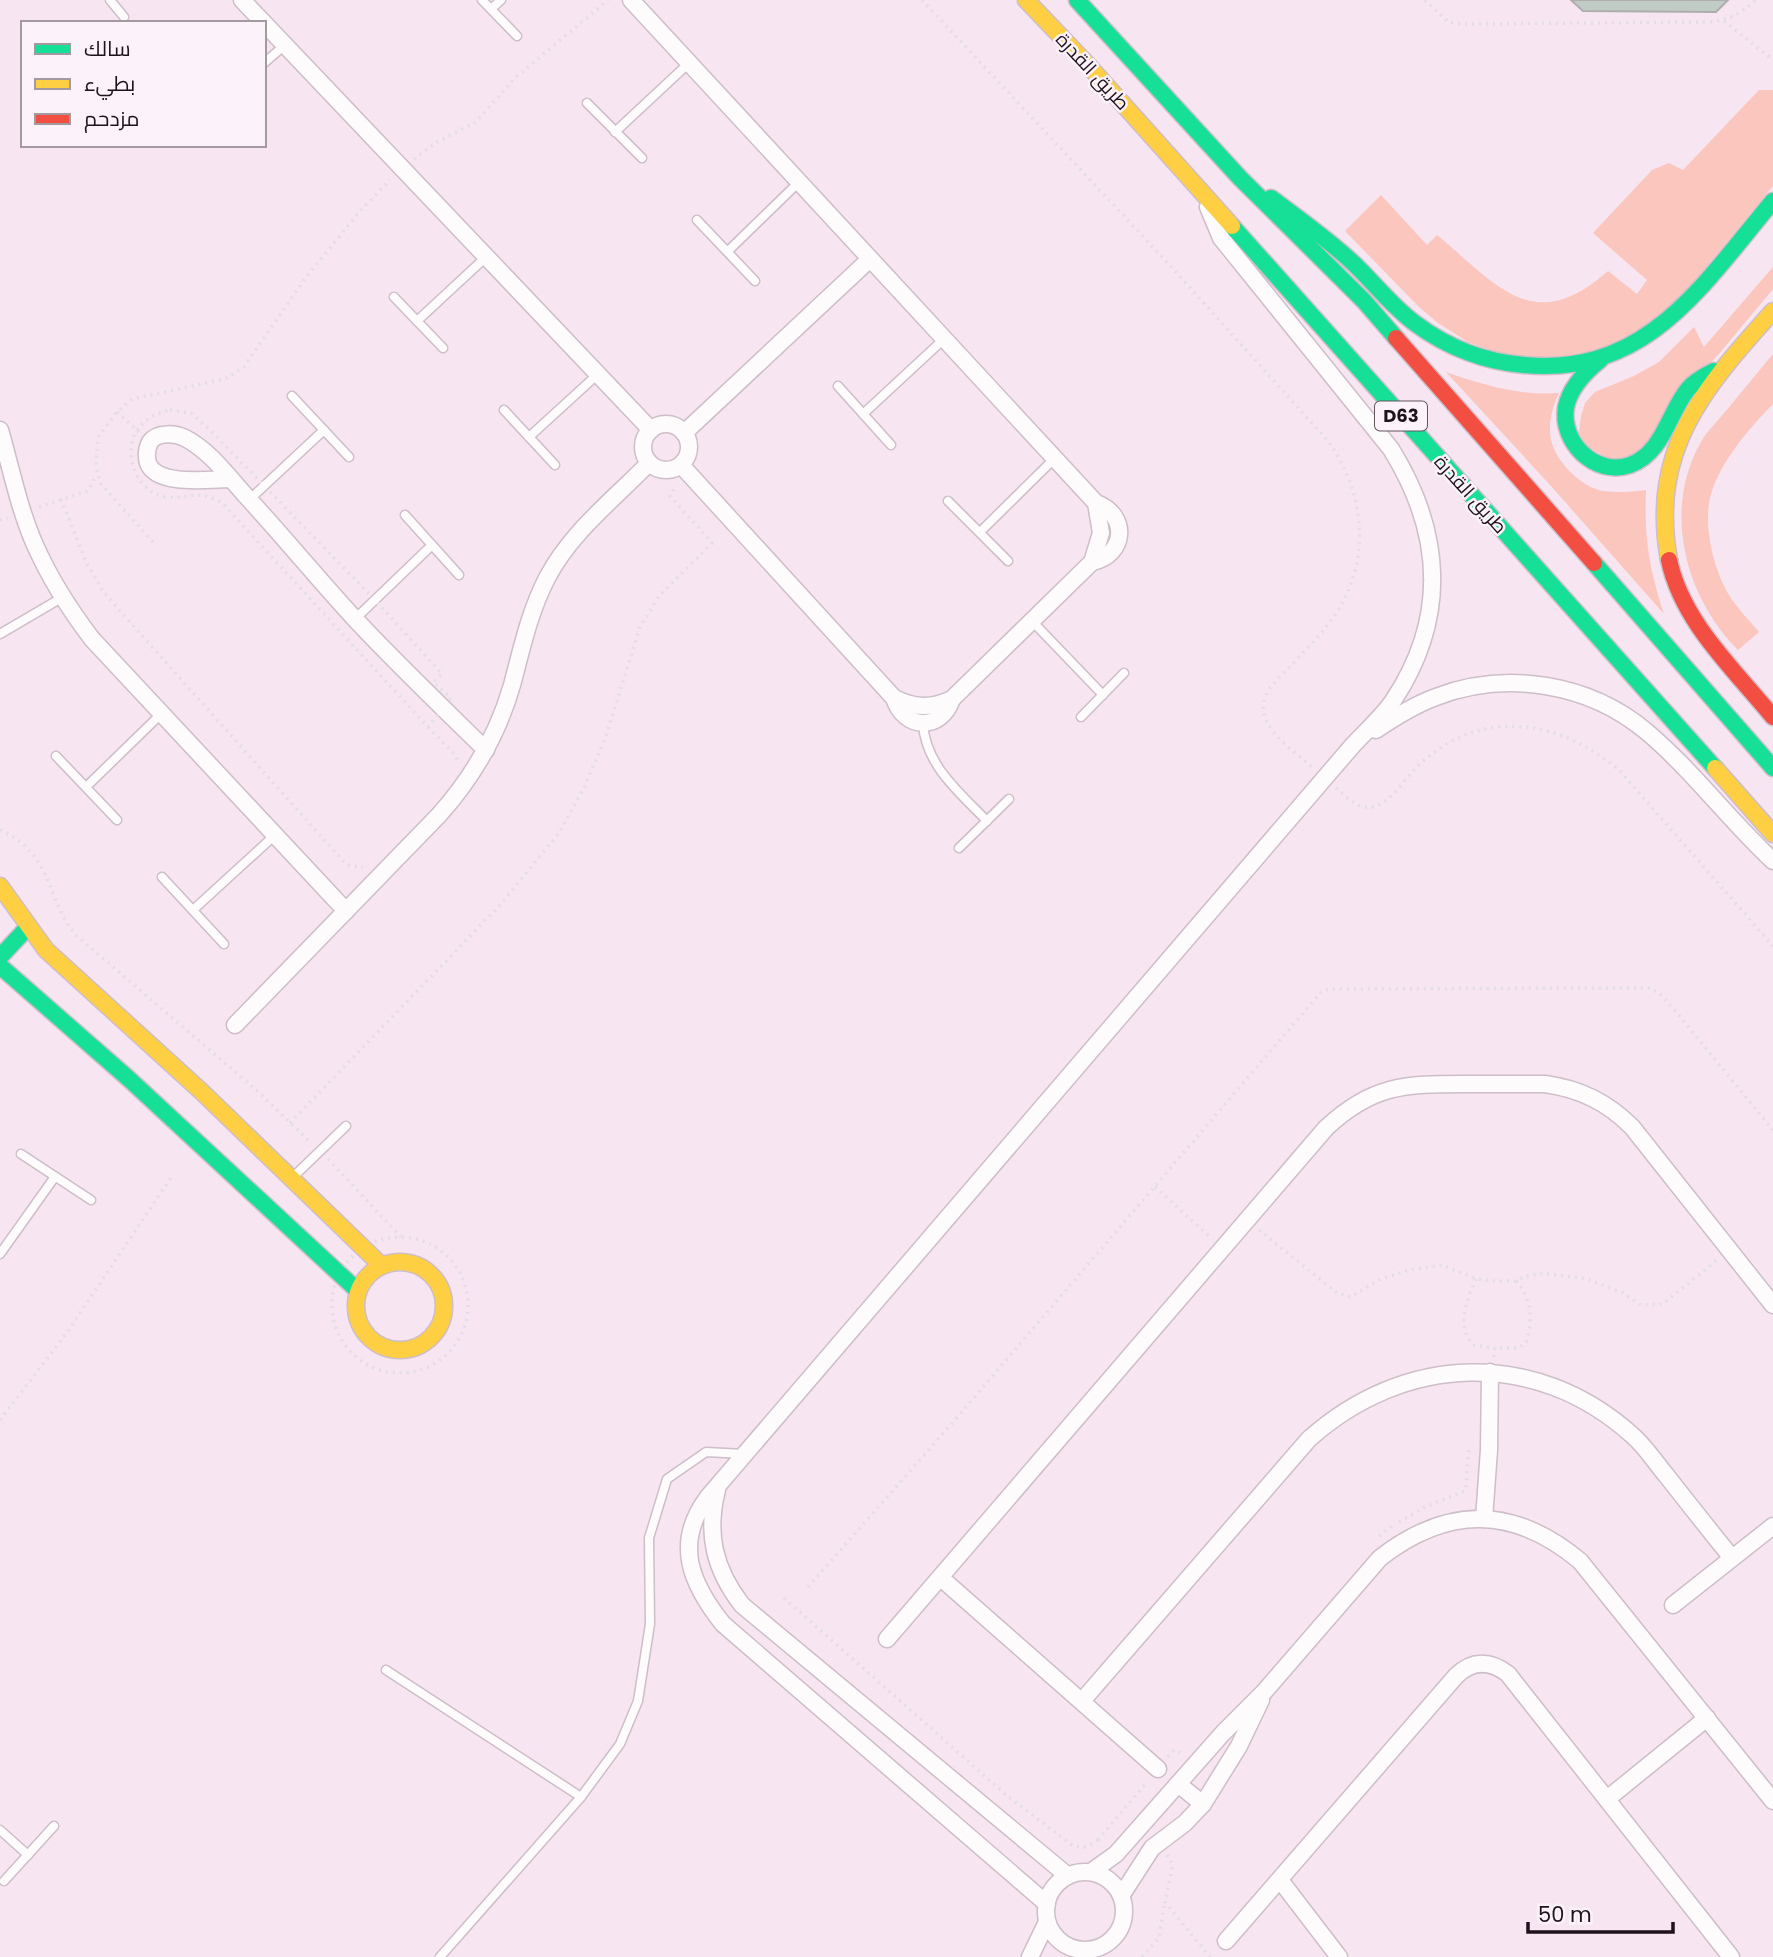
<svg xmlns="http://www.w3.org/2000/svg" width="1773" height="1957" font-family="Poppins,Cairo,sans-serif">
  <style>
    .green { fill: #fac6be }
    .building { fill: #c1ccc7; stroke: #aeadae; stroke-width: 2 }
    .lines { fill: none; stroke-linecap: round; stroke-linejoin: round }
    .lane-casing { stroke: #cdbec8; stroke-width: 11 }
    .street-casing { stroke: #cdbec8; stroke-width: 19 }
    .fast-casing { stroke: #cdbec8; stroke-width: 19 }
    .slow-casing { stroke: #cdbec8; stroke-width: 19 }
    .jam-casing { stroke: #cdbec8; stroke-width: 19 }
    .path { stroke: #e3dee2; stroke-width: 3.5; stroke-dasharray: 2 5; stroke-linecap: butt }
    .lane { stroke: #fefbfd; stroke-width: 8 }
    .street { stroke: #fefbfd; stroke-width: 16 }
    .fast { stroke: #16e098; stroke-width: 16 }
    .slow { stroke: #ffcf43; stroke-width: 16 }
    .jam { stroke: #f24e42; stroke-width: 16 }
    .labels { text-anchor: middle; stroke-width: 5; stroke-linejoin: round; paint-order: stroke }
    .shield { fill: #fbf3f9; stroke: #61565e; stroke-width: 2 }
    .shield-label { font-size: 18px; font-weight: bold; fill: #1f121c }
    .street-label { font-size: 19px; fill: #1f121c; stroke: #fbf3f9 }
  </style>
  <rect width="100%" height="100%" fill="#f7e5f1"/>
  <!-- green -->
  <g class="green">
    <path d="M1759 90H1773V186L1679 300 1628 339 1592 352 1563 358H1533L1498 353 1468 342 1438 323 1419 307 1345 231 1381 195 1427 245 1437 235C1498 286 1534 337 1608 271L1637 294 1647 280 1593 233 1652 170 1669 163 1683 170Z"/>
    <path d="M1773 267V289L1718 355 1685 389 1649 449 1612 461 1585 445 1579 432 1581 416 1585 403 1595 392 1634 376 1659 362 1694 327 1704 347Z"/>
    <path d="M1773 354V404C1750 427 1722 460 1712 491 1702 520 1712 564 1726 590 1734 605 1748 619 1759 632L1738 650C1685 597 1662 510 1701 442 1707 431 1717 422 1725 412 1741 393 1757 373 1773 354Z"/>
    <path d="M1446 372C1483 385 1520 396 1559 393 1552 407 1548 424 1551 440 1556 462 1581 487 1603 491 1618 493 1632 492 1646 490 1644 537 1649 568 1664 614L1551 486Z"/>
  </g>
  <!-- building -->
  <path class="building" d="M1571 0H1728L1716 12 1583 11Z"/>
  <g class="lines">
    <defs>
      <g id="lane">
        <path d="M110 0 124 17"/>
        <path d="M482 0 517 36"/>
        <path d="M491 9 501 0"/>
        <path d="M264 63 285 45"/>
        <path d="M587 103 642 158"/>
        <path d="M615 132 689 63"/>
        <path d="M697 220 755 281"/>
        <path d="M728 251 799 182"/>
        <path d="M394 297 443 348"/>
        <path d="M417 321 486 257"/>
        <path d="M838 386 891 445"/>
        <path d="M292 396 349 457"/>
        <path d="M504 410 555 465"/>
        <path d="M863 414 944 339"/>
        <path d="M529 437 598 374"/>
        <path d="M250 499 324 430"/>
        <path d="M948 501 1008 561"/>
        <path d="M405 515 459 575"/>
        <path d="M980 532 1055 458"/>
        <path d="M355 619 432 545"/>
        <path d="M1032 621 1103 695"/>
        <path d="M0 634 63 597"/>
        <path d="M1081 717 1124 673"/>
        <path d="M923 723C925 765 960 793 987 821"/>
        <path d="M56 756 117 820"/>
        <path d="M86 787 161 714"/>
        <path d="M959 848 1009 799"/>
        <path d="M162 877 224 944"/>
        <path d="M193 910 275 835"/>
        <path d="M21 1154 91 1200"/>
        <path d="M292 1178 346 1126"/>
        <path d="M0 1254 54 1178"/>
        <path d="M386 1670 581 1797"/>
        <path d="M0 1830 28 1855"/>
        <path d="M4 1881 54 1826"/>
        <path d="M440 1957 581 1797 620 1744 638 1701 650 1624 649 1538 667 1479 706 1452 744 1454"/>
      </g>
      <g id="street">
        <path d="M242 0 264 23"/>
        <path d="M631 0 1096 503C1129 515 1126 555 1092 562"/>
        <path d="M264 23 651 430"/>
        <circle cx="666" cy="447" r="23"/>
        <path d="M0 430C11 468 19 509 35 545 50 579 70 610 92 639L346 911"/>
        <path d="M684 433 870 259"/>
        <path d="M681 465 894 698C904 730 941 732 952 699"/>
        <path d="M231 479C211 479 157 487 148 463 146 456 147 448 150 442 157 432 175 433 185 438 210 451 227 475 246 496 283 536 318 579 355 619 397 664 442 707 486 750"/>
        <path d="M894 698C914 708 931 709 952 699L1092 562 1101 533 1096 503"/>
        <path d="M1376 730C1395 717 1414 705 1436 697 1506 670 1589 683 1647 732 1693 771 1729 820 1773 861"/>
        <path d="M235 1025 439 815C473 777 498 734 512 685 522 648 529 613 547 578 571 532 613 500 649 463"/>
        <path d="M717 1490C706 1533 714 1569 742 1605L1068 1876"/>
        <path d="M1484 1519 1489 1450 1490 1372"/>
        <path d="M941 1578 1158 1769"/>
        <path d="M1673 1605 1773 1526"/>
        <path d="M887 1639 1326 1128C1372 1085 1404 1084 1464 1084 1491 1084 1518 1084 1545 1084 1580 1089 1607 1102 1632 1127L1773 1305"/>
        <path d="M1082 1701 1309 1439C1404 1354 1535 1348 1632 1435 1645 1446 1655 1462 1666 1475 1688 1503 1710 1531 1732 1558"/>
        <path d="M1178 1784 1203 1804"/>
        <path d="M1607 1799 1707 1718"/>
        <path d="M1091 1872 1116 1854 1223 1733 1264 1692 1380 1558C1448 1505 1514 1506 1580 1561L1773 1801"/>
        <circle cx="1085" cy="1911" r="39"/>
        <path d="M1280 1880 1339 1957"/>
        <path d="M1121 1896 1152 1848 1185 1823 1203 1804 1239 1746 1261 1700"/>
        <path d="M1047 1904 723 1624C691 1584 673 1543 708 1497L1353 745C1366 731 1382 717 1393 701 1448 618 1443 533 1391 449L1221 238 1208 207"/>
        <path d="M1226 1941 1456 1676C1472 1660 1490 1660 1508 1674L1731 1957"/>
        <path d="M1030 1957 1047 1922"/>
      </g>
      <g id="fast">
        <path d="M1077 0 1240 178 1364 301 1396 338"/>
        <path d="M1271 198C1298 218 1326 238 1351 261 1373 281 1391 306 1416 324 1447 347 1485 362 1524 365 1647 377 1703 284 1773 201"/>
        <path d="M1232 226 1715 768"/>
        <path d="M1600 360C1585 372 1570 388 1566 407 1560 442 1595 477 1630 465 1663 453 1668 414 1688 389 1695 381 1704 376 1714 371"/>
        <path d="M1594 563 1773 768"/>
        <path d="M0 957 28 927"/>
        <path d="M0 966 129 1079 358 1291"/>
      </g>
      <g id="slow">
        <path d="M1026 0 1088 65 1232 226"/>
        <path d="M1669 560C1649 449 1704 388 1773 311"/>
        <path d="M1715 768 1773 834"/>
        <path d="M0 886 46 950 202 1092 382 1266"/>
        <circle cx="400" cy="1306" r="44"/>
      </g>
      <g id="jam">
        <path d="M1396 338 1594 563"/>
        <path d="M1669 560C1682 622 1734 669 1773 717"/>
      </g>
    </defs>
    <!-- lane casing -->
    <use href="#lane" class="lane-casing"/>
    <!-- street casing -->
    <use href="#street" class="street-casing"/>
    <!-- fast casing -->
    <use href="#fast" class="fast-casing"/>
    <!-- slow casing -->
    <use href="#slow" class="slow-casing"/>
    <!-- jam casing -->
    <use href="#jam" class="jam-casing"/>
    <!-- path -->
    <g class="path">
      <path d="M922 0 1165 260 1329 442C1365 494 1372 560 1335 615 1317 641 1291 664 1270 688 1247 721 1289 747 1312 767"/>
      <path d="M1425 0 1448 22 1463 24 1709 22C1729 20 1740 14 1756 0"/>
      <path d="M1724 21 1773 60"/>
      <path d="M414 159 437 142 476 122 515 78 608 0"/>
      <path d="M170 410 191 413 210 430 375 600 442 674 433 682 451 698 428 727 224 505C199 487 191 500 166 497 148 495 134 477 132 460 130 450 131 438 138 429 146 418 157 413 170 410Z"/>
      <path d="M117 412 139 432"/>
      <path d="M61 499 86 562 104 593 344 862 350 866 363 867"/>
      <path d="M39 507 88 491 96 475"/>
      <path d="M0 520 8 518"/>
      <path d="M153 542 100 483 96 463 98 437 117 412 132 399 225 379 244 367 304 280 360 211 390 180"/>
      <path d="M428 727 456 756 458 762"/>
      <path d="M1336 788C1347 797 1358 810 1373 807 1392 803 1406 776 1420 764 1482 706 1561 720 1620 771L1773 946"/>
      <path d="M0 830C54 854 44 897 76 935L255 1089 310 1142"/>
      <path d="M290 1123 500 905 559 833 584 788 606 736 640 627 659 596 712 543 670 496 677 485"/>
      <path d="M328 1159 401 1237"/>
      <path d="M1155 1187 1210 1237"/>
      <path d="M1259 1230 1337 1293 1350 1297 1381 1279 1409 1270 1442 1265 1477 1279 1495 1281H1516L1526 1276 1544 1273 1587 1279 1623 1293 1641 1305 1663 1304 1717 1260"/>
      <circle cx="400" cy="1305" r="68"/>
      <path d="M1476 1279C1467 1299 1455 1327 1474 1345L1495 1348"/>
      <path d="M1494 1357 1495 1348H1518L1526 1342C1533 1319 1532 1299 1516 1281"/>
      <path d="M0 1420 66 1334 172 1176"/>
      <path d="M1399 1522 1425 1507 1465 1491C1468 1478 1466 1464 1469 1450H1472"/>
      <path d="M1379 1536 1392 1526"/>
      <path d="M808 1587 954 1421 1321 992 1328 989 1648 988 1658 992 1667 1001 1773 1130"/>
      <path d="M784 1598 1005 1794 1073 1846 1087 1847 1098 1840 1102 1842"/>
      <path d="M1168 1757 1174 1750 1184 1754"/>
      <path d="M1098 1840 1147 1782"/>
      <path d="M1167 1855 1173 1865 1165 1902 1210 1957"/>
      <path d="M1142 1957 1159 1938 1165 1902"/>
    </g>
    <!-- lane -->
    <use href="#lane" class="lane"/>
    <!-- street -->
    <use href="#street" class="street"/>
    <!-- fast -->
    <use href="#fast" class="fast"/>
    <!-- slow -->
    <use href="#slow" class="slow"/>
    <!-- jam -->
    <use href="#jam" class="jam"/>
  </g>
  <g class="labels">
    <!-- shield labels -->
    <rect class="shield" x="1375" y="401.5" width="52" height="29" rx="5"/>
    <g class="shield-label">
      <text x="1401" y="422">D63</text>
    </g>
    <!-- street labels -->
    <g class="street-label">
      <text transform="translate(1093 71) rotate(47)" y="7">طريق القدرة</text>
      <text transform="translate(1471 494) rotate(48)" y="7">طريق القدرة</text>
    </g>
  </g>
  <!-- legend -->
  <rect x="21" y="21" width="245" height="126" fill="#fbf3f9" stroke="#a399a1" stroke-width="2"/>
  <rect x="35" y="44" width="35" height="10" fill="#16e098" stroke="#a399a1" stroke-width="2"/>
  <text x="84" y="56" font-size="21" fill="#1f121c">سالك</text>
  <rect x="35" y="79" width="35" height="10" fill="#ffcf43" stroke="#a399a1" stroke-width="2"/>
  <text x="84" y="91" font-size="21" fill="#1f121c">بطيء</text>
  <rect x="35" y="114" width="35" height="10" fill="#f24e42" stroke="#a399a1" stroke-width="2"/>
  <text x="84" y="126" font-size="21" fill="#1f121c">مزدحم</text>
  <!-- scale -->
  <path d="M1528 1922v10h145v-10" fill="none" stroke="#1f121c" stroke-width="3.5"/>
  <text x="1538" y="1922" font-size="21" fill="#1f121c" stroke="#fbf3f9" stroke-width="5" paint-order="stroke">50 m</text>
</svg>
